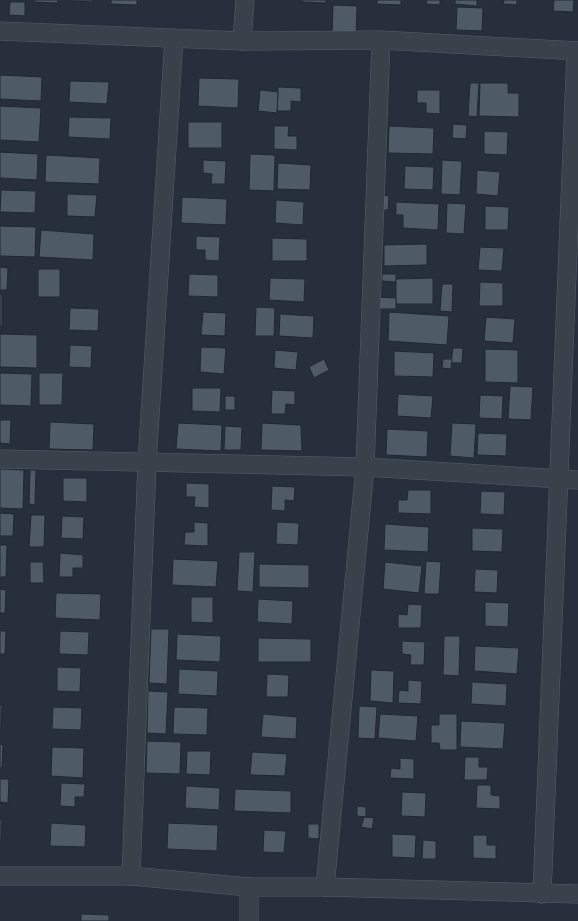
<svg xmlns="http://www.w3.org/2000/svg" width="578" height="921" font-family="Quicksand,sans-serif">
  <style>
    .building { fill: #4e5a66; stroke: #202832 }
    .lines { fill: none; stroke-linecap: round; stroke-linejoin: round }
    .minor-casing { stroke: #575f69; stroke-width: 19 }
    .minor { stroke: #39414b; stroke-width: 18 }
  </style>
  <rect width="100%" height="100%" fill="#262f3b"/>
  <!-- building -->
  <g class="building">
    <path d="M34 0H58V3L34 2Z"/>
    <path d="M71 0H93V2L71 1Z"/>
    <path d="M111 0H137V5L111 4Z"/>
    <path d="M302 0H326V3L302 2Z"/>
    <path d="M377 0H401V5L377 4Z"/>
    <path d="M427 0H440V5L426 4Z"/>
    <path d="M455 0H477V6L455 4Z"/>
    <path d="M504 0H517V5L503 4Z"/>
    <path d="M554 0H574L573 12 553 11Z"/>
    <path d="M10 2H25V16L9 15Z"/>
    <path d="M333 5 357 6 356 37H332Z"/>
    <path d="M457 7 483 8 482 31 456 30Z"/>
    <path d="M0 75 42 77 41 101 0 99Z"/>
    <path d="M199 78 239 79 238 108 198 106Z"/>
    <path d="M70 81 109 82 107 104 69 102Z"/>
    <path d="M470 83H479L477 117 468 116Z"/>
    <path d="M480 83H508V93H519V117L479 116Z"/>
    <path d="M278 87 301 88V102L291 101V111H277Z"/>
    <path d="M260 90 278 92 277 113 258 111Z"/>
    <path d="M417 90H440V114L426 113V103H417Z"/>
    <path d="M0 106 41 108 39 142 0 140Z"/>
    <path d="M69 117 111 118 110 139 68 137Z"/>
    <rect x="188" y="122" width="34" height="26"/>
    <path d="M453 124 467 125 466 139 452 138Z"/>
    <path d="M274 126H289L288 136H297V150L274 149Z"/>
    <path d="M389 126 434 128 433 154 388 153Z"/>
    <path d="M484 131 508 132 507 155 484 154Z"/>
    <path d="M0 152 38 154 37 180 0 178Z"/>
    <path d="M250 154 275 155 274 191 249 190Z"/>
    <path d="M46 155 100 158 99 184 45 182Z"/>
    <path d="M203 160 226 161 225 184H211L212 174 203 173Z"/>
    <path d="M442 160 462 161 460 195 441 194Z"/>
    <path d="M278 163 311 165 310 190 277 189Z"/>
    <path d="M405 166 434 167 433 190 404 189Z"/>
    <path d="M477 170 500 172 498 196 476 194Z"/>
    <path d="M1 190 36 191 35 213 0 212Z"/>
    <path d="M67 194 97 195 95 217 67 216Z"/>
    <path d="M381 195 389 196 388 210H381Z"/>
    <path d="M182 197 227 199 226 225 181 223Z"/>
    <path d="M276 200 304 202 303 225 275 223Z"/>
    <path d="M396 202 439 204 438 230 403 228V215H396Z"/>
    <path d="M447 203 466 204 464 234 446 233Z"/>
    <path d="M485 206 509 207 508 230H485Z"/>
    <path d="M0 226 36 227 35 257 0 256Z"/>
    <path d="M41 230 94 234 93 260 39 257Z"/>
    <path d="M196 236 220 237 219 261 205 260V250H196Z"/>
    <path d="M272 238 307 239V261H272Z"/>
    <path d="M427 244V265L384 266V245Z"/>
    <path d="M480 247 504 248 502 271 478 270Z"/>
    <path d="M0 267 8 268 7 290H0Z"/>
    <rect x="38" y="269" width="22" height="28"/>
    <path d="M189 274 218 275V297L188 296Z"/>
    <path d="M382 274H396V282L382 281Z"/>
    <path d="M270 278 305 279 304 302 269 300Z"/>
    <path d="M433 278V304H396V279Z"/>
    <path d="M480 282 503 283V306H479Z"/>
    <path d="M442 284H453L452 312 440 311Z"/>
    <rect x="0" y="294" width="2" height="32"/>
    <path d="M373 297 396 298V309H373Z"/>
    <path d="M256 307 275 308 274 336H255Z"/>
    <path d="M70 308 99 309 98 331 69 330Z"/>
    <path d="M203 312 226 313 225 336 201 335Z"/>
    <path d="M389 312 449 316 447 345 388 341Z"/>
    <path d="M280 314 314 316 313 338 279 336Z"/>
    <path d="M486 317 515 319 513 343 484 341Z"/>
    <path d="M0 334 37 335V368L0 367Z"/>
    <path d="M70 345 92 346 91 368 69 367Z"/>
    <path d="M201 347 226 348 224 374 200 372Z"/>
    <path d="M453 348H463L462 363H451Z"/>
    <path d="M485 349 518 350V383L485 382Z"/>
    <path d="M275 350 298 352 296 370 274 368Z"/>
    <path d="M394 351 434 353 433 377 394 376Z"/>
    <path d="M324 359 329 370 314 378 309 367Z"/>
    <path d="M443 359H452L451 369 442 368Z"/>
    <path d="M0 373 32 374 31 406 0 405Z"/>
    <path d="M39 373H63L62 405H39Z"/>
    <path d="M510 386 533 387 531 420 508 419Z"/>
    <path d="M192 388H221L220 412 192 411Z"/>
    <path d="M272 390 295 391V405L286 404 285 414H271Z"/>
    <path d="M398 394 433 396 431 418 397 416Z"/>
    <path d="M480 395 503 396 502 419 479 418Z"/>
    <rect x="225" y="396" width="10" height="14"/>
    <path d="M0 420H11L10 444 0 443Z"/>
    <path d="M50 422 94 424 93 450 49 449Z"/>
    <path d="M178 423 222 425 221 451 176 449Z"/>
    <path d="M262 423 301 425 302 451 261 450Z"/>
    <path d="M452 423 476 424 474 458 450 456Z"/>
    <path d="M225 426 242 427 241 450H224Z"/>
    <path d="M387 429 428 431 427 457 386 455Z"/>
    <path d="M478 433 507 434 506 456 477 455Z"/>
    <path d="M0 469 24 470 23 509 0 508Z"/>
    <path d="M30 470H36L35 505 29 504Z"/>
    <path d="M63 478H87V502L63 501Z"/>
    <path d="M186 483 209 484V508L194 507 195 497H186Z"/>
    <path d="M272 486 295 487 294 501 285 500V511L271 510Z"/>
    <path d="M408 490H431V514L398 513V500H407Z"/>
    <path d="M481 491 505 492 504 515 480 514Z"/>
    <path d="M0 513 14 514 13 536H0Z"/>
    <path d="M31 515H45L44 547H29Z"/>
    <path d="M62 516 84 517 83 539 61 538Z"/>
    <path d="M194 522 208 523V546L184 545 185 532H194Z"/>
    <path d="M277 522 299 523 298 545 276 544Z"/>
    <path d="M385 524 429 527 428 552 384 550Z"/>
    <path d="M472 528 503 529 502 552 472 551Z"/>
    <path d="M0 545H7L6 577H0Z"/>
    <path d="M239 552H255L253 592 237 591Z"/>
    <path d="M60 553 83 555V568H73V577H59Z"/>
    <path d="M173 559 218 561 216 587 172 585Z"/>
    <path d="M426 561 441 562 439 594H424Z"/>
    <path d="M30 562H43L44 583H30Z"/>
    <path d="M385 562 422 566 419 593 383 589Z"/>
    <path d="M259 564 309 565V588L259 587Z"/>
    <path d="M475 569 498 570 497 593 474 592Z"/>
    <path d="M0 589 6 590 5 613H0Z"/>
    <path d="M56 593 101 594 100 620 55 618Z"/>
    <path d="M191 597H213V623L191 622Z"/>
    <path d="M258 599 293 601 292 624 257 622Z"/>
    <path d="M485 602 509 603 508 627 485 626Z"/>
    <path d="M408 604 422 605 421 628H398V614L407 615Z"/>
    <path d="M151 629H169L167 684 149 683Z"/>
    <path d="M0 631H6L5 654H0Z"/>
    <path d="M60 631 89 632 88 655 59 654Z"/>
    <path d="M177 634 221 636 220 662 176 660Z"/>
    <path d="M444 636H460L459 676 443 675Z"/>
    <path d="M258 638 311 639V662H258Z"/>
    <path d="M402 641 425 642 424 665H410L411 655 402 654Z"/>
    <path d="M475 646 519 648 517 674 474 671Z"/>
    <path d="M57 667 81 668 80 692 57 691Z"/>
    <path d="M179 669 218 671 217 696 178 694Z"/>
    <path d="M371 670 394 671 393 703 370 701Z"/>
    <path d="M267 674 289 675 288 697H266Z"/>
    <path d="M408 680 422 681 421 704 398 703 399 690 408 691Z"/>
    <path d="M472 682 507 684 506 706 471 704Z"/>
    <path d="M148 691 168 692 166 734 147 733Z"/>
    <path d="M0 705H2L1 729H0Z"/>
    <path d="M359 706 377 707 375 739 358 738Z"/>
    <path d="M53 707 82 708 81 730 52 729Z"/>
    <path d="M174 707 208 708 207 735 173 734Z"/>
    <path d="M263 714 297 717 296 739 261 737Z"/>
    <path d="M380 714 418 716 416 741 378 738Z"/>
    <path d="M439 714H457V750H440L439 743H431V725H439Z"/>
    <path d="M461 721 505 723 503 749 460 747Z"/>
    <path d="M147 741 181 742 180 774 146 773Z"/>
    <path d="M0 744 3 745 2 768H0Z"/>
    <path d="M52 747 84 748 83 778 51 776Z"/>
    <path d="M187 751H211L210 775 186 774Z"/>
    <path d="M252 752 287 754 285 776 250 775Z"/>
    <path d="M465 757H479V767H488L487 780H464Z"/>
    <path d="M400 758 414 759V779L390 778 391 768 400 769Z"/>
    <path d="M0 779H9L8 803 0 802Z"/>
    <path d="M61 783 85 784 84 797H75V807L60 806Z"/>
    <path d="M477 785H491V795L500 796V809L476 808Z"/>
    <path d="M186 786 220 788 219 810 185 808Z"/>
    <path d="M235 789 291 791V813L234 811Z"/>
    <path d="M402 792 426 793 425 817 401 816Z"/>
    <path d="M357 806 366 807V817L357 816Z"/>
    <path d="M364 817 374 818 372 829 361 827Z"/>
    <path d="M0 819H2L1 842H0Z"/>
    <path d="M51 823 86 825 85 847 50 846Z"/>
    <path d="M168 823 218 825 217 851 167 849Z"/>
    <path d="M308 824H319V839L308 838Z"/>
    <path d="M264 830 286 831 284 853 263 852Z"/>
    <path d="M392 834 416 835 415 858 392 857Z"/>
    <path d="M473 835H487V845H496V859L473 858Z"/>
    <path d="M423 840 436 841V859H422Z"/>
    <path d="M81 914 109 915V921H81Z"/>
  </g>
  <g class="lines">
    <defs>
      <g id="minor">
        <path d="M0 31 242 41 381 40 578 51"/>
        <path d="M242 41 245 0"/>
        <path d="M0 459 365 467 578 480"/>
        <path d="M0 876H131L249 887H325L578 894"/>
        <path d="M131 876 147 463 174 38"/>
        <path d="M249 887V921"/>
        <path d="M325 887 365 467 381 40"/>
        <path d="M542 894 576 51"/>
      </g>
    </defs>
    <!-- minor casing -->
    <use href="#minor" class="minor-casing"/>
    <!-- minor -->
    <use href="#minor" class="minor"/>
  </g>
</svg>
